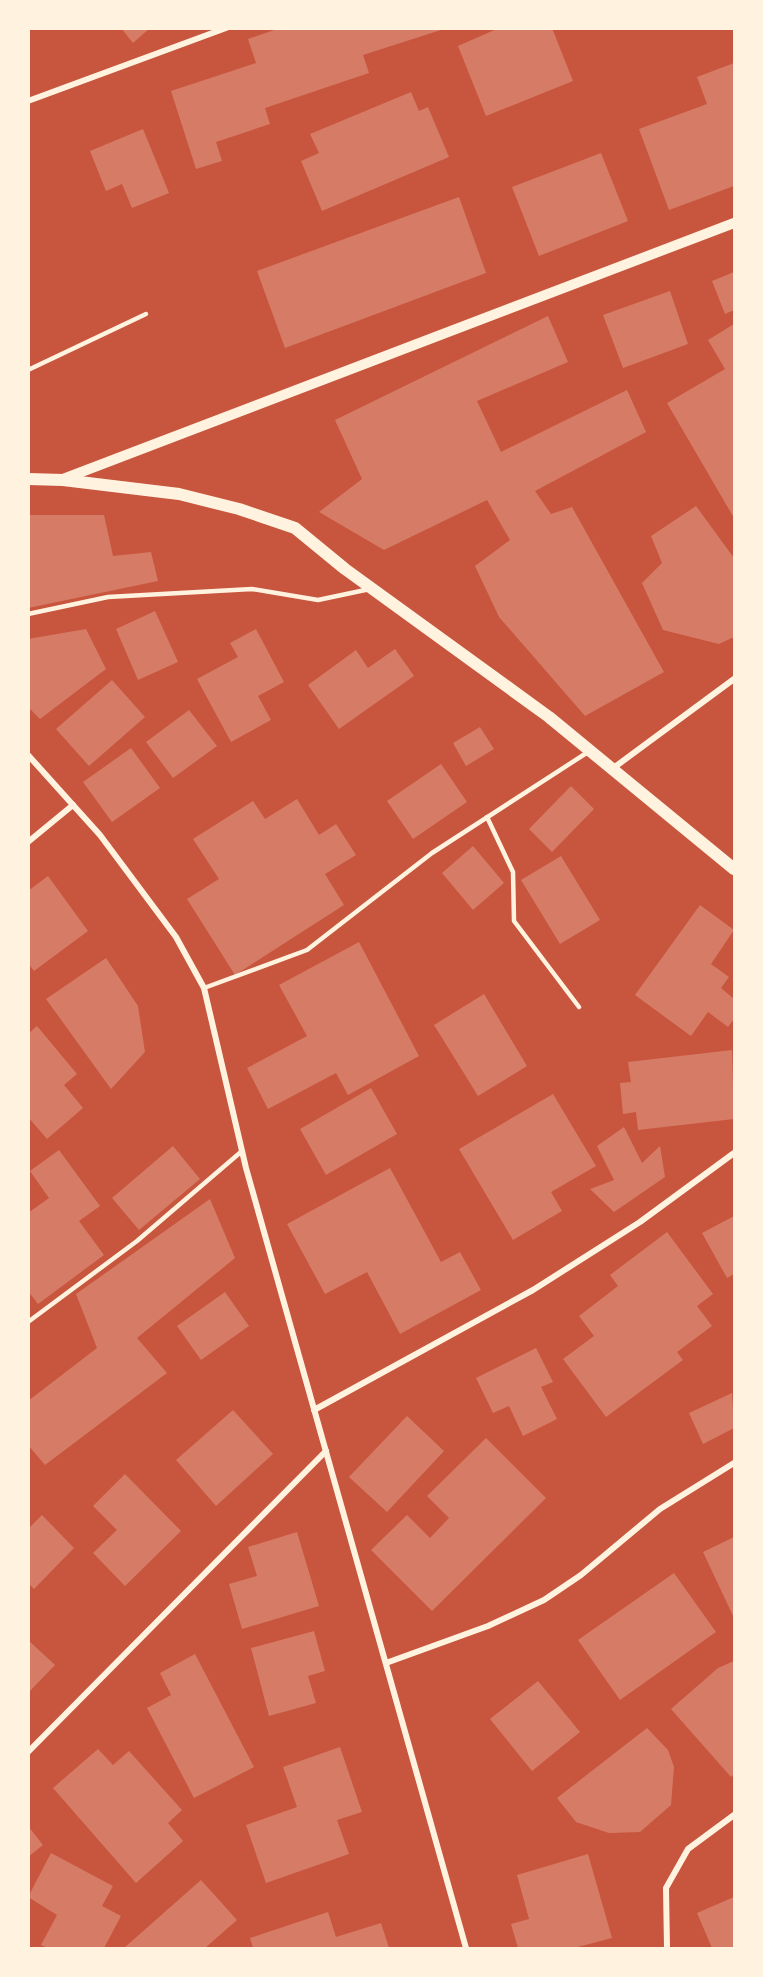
<svg xmlns="http://www.w3.org/2000/svg" width="763" height="1977" font-family="Cabin,sans-serif">
  <style>
    .building { fill: #d67c66 }
    .lines { fill: none; stroke-linecap: round; stroke-linejoin: round }
    .service { stroke: #fff3e0; stroke-width: 4.5 }
    .minor { stroke: #fff3e0; stroke-width: 6 }
    .tertiary { stroke: #fff3e0; stroke-width: 10 }
    .secondary { stroke: #fff3e0; stroke-width: 12 }
  </style>
  <rect width="100%" height="100%" fill="#c8553d"/>
  <!-- building -->
  <g class="building">
    <path d="M121 28H150L133 43Z"/>
    <path d="M280 28H444V29L363 55 369 73 265 108 270 124 216 142 222 161 196 169 171 91 256 63 248 39Z"/>
    <path d="M499 28H552L573 81 486 116 458 46Z"/>
    <path d="M734 63V186L669 210 639 129 707 104 697 77Z"/>
    <path d="M411 92 419 111 428 107 449 157 322 211 301 161 319 153 310 134Z"/>
    <path d="M143 129 169 193 132 208 122 184 106 191 90 151Z"/>
    <path d="M601 153 628 221 539 256 512 187Z"/>
    <path d="M459 197 486 273 285 348 257 271Z"/>
    <path d="M734 272V310L725 314 712 281Z"/>
    <path d="M670 291 688 344 623 368 603 315Z"/>
    <path d="M548 316 568 362 477 401 501 452 627 390 646 432 535 491 551 514 572 507 664 672 585 716 499 617 475 566 510 540 487 500 384 550 319 512 362 479 335 420Z"/>
    <path d="M734 324V518L667 403 725 369 708 340Z"/>
    <path d="M696 506 734 558V637L719 644 663 630 642 583 662 563 651 536Z"/>
    <path d="M28 515H104L113 556 151 552 158 581 28 608Z"/>
    <path d="M155 611 178 662 138 680 116 629Z"/>
    <path d="M86 629 106 669 40 719 28 707V639Z"/>
    <path d="M256 629 284 682 258 696 271 720 231 742 197 679 238 657 230 643Z"/>
    <path d="M395 649 414 676 339 729 308 685 356 650 368 668Z"/>
    <path d="M112 680 145 717 89 766 56 729Z"/>
    <path d="M189 710 217 746 173 778 146 742Z"/>
    <path d="M480 727 494 749 466 766 453 743Z"/>
    <path d="M131 748 160 788 112 822 83 782Z"/>
    <path d="M441 764 467 802 413 839 387 801Z"/>
    <path d="M571 786 594 809 552 852 529 829Z"/>
    <path d="M297 799 319 835 336 824 356 855 325 874 344 905 235 975 187 899 219 879 193 839 253 801 265 819Z"/>
    <path d="M473 846 504 883 473 910 442 873Z"/>
    <path d="M561 856 600 920 560 944 521 880Z"/>
    <path d="M48 876 88 931 34 971 28 963V891Z"/>
    <path d="M700 905 734 930 711 964 729 977 721 988 734 999V1019L728 1027 708 1012 691 1036 635 995Z"/>
    <path d="M359 942 419 1056 348 1095 336 1073 268 1109 247 1068 307 1036 279 985Z"/>
    <path d="M106 958 138 1006 145 1052 111 1089 46 999Z"/>
    <path d="M484 994 527 1066 478 1096 434 1025Z"/>
    <path d="M37 1026 77 1074 64 1085 83 1108 47 1139 28 1117V1034Z"/>
    <path d="M732 1050 734 1119 638 1130 636 1112 623 1114 620 1083 631 1082 628 1062Z"/>
    <path d="M371 1088 397 1134 326 1175 300 1129Z"/>
    <path d="M553 1094 596 1166 551 1192 562 1211 513 1240 459 1149Z"/>
    <path d="M624 1127 642 1163 660 1146 665 1177 614 1212 590 1189 614 1180 597 1146Z"/>
    <path d="M173 1146 200 1179 139 1230 112 1198Z"/>
    <path d="M59 1150 100 1206 79 1221 104 1255 38 1304 28 1291V1213L49 1198 30 1171Z"/>
    <path d="M390 1168 441 1262 460 1252 481 1290 400 1334 367 1272 325 1294 287 1224Z"/>
    <path d="M210 1199 235 1258 137 1338 167 1373 45 1465 28 1445V1401L97 1348 76 1294Z"/>
    <path d="M734 1216V1274L727 1278 702 1233Z"/>
    <path d="M667 1232 713 1294 697 1306 712 1326 677 1352 683 1360 606 1417 563 1359 594 1336 579 1316 618 1286 610 1275Z"/>
    <path d="M225 1292 249 1326 201 1360 177 1326Z"/>
    <path d="M536 1348 553 1382 541 1387 557 1419 523 1436 509 1406 493 1413 476 1378Z"/>
    <path d="M732 1393 734 1428 703 1444 689 1413Z"/>
    <path d="M233 1410 273 1454 216 1506 176 1460Z"/>
    <path d="M407 1416 444 1451 387 1512 349 1477Z"/>
    <path d="M486 1438 546 1498 432 1611 371 1550 407 1515 430 1538 449 1518 427 1496Z"/>
    <path d="M125 1474 181 1531 125 1586 93 1553 117 1530 93 1506Z"/>
    <path d="M42 1515 74 1548 34 1589 28 1583V1529Z"/>
    <path d="M297 1532 319 1606 242 1629 229 1584 257 1576 248 1547Z"/>
    <path d="M734 1537V1618L703 1552Z"/>
    <path d="M674 1573 716 1632 620 1700 578 1640Z"/>
    <path d="M314 1631 325 1671 308 1676 316 1703 269 1716 251 1648Z"/>
    <path d="M28 1640 55 1665 28 1693Z"/>
    <path d="M195 1654 254 1767 194 1798 147 1708 171 1695 160 1673Z"/>
    <path d="M734 1661V1774L731 1777 671 1709 718 1668Z"/>
    <path d="M538 1681 580 1732 532 1771 490 1719Z"/>
    <path d="M647 1728 668 1750 674 1767 671 1805 640 1832 609 1833 576 1822 557 1798Z"/>
    <path d="M340 1747 362 1812 337 1820 349 1854 266 1883 246 1825 297 1807 283 1767Z"/>
    <path d="M98 1749 113 1765 129 1751 182 1810 168 1823 183 1841 136 1883 53 1788Z"/>
    <path d="M28 1826 43 1845 28 1857Z"/>
    <path d="M51 1853 113 1886 102 1906 121 1916 104 1948H48L41 1945 57 1915 28 1897Z"/>
    <path d="M588 1854 612 1938 574 1948H518L511 1924 529 1919 517 1875Z"/>
    <path d="M201 1880 237 1920 205 1948H124Z"/>
    <path d="M734 1897V1948H712L697 1913Z"/>
    <path d="M328 1912 336 1937 381 1923 389 1948H253L250 1938Z"/>
  </g>
  <g class="lines">
    <!-- service -->
    <g class="service">
      <path d="M28 370 146 314"/>
      <path d="M28 614 108 597 252 589 318 600 370 589"/>
      <path d="M487 817 513 872 514 921 579 1007"/>
      <path d="M204 988 307 950 432 853 588 752"/>
      <path d="M28 1322 137 1241 242 1151"/>
    </g>
    <!-- minor -->
    <g class="minor">
      <path d="M28 101 226 28"/>
      <path d="M28 755 100 835 176 937 204 988 246 1168 466 1948"/>
      <path d="M612 769 734 679"/>
      <path d="M28 842 73 805"/>
      <path d="M314 1410 533 1290 640 1222 734 1153"/>
      <path d="M386 1663 488 1626 544 1600 581 1575 660 1509 734 1463"/>
      <path d="M28 1752 326 1451"/>
      <path d="M667 1948 666 1888 688 1849 734 1815"/>
    </g>
    <!-- tertiary -->
    <path class="tertiary" d="M63 479 734 223"/>
    <!-- secondary -->
    <path class="secondary" d="M28 479 63 480 179 494 239 509 295 528 345 569 549 717 734 869"/>
  </g>
  <!-- border -->
  <rect width="763" height="1977" fill="none" stroke="#fff3e0" stroke-width="60"/>
</svg>
